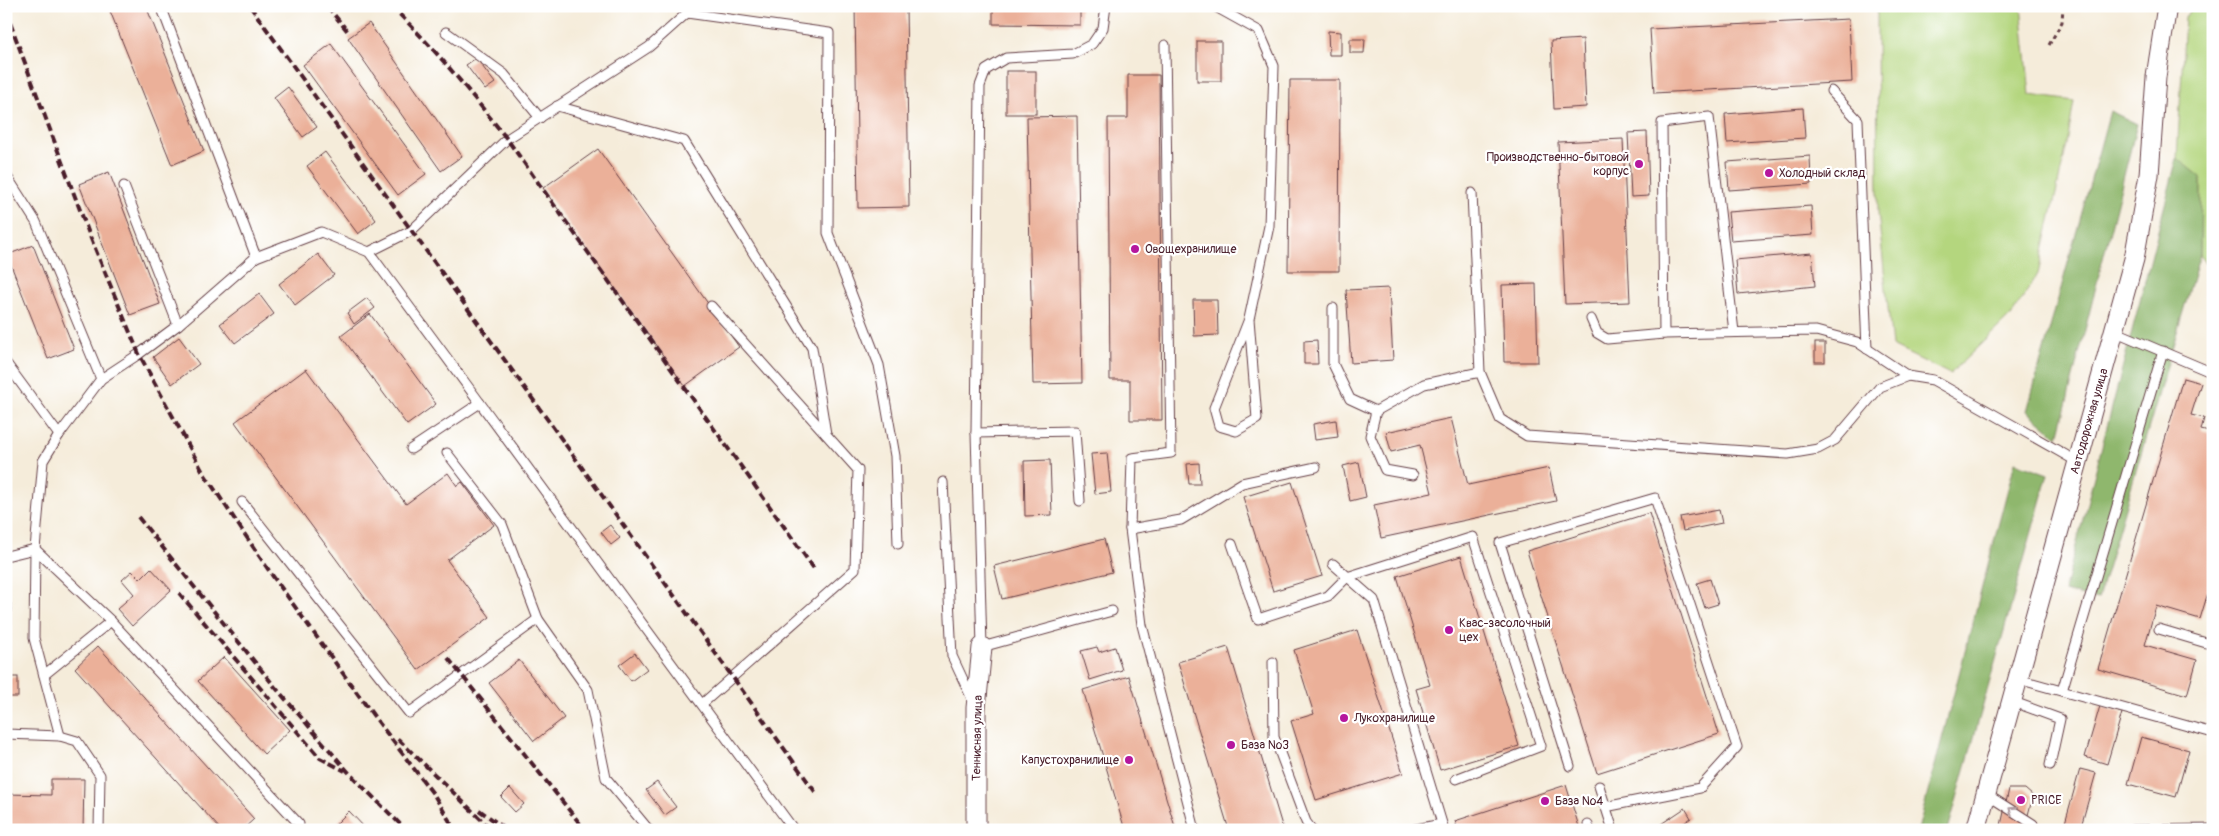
<svg xmlns="http://www.w3.org/2000/svg" width="2219" height="836" font-family="Pangolin,sans-serif">
  <style>
    .green { fill: #b4d67e; stroke: #7f7a54 }
    .forest { fill: #8fb76d; stroke: #6c6b4c }
    .building { fill: #ebb099 }
    .lines { fill: none; stroke-linecap: round; stroke-linejoin: round }
    .lane-casing { stroke: #643e45; stroke-width: 11 }
    .street-casing { stroke: #643e45; stroke-width: 21 }
    .path { stroke: #643e45; stroke-width: 3; stroke-dasharray: 4 4; stroke-linecap: butt }
    .lane { stroke: #fff; stroke-width: 9 }
    .street { stroke: #fff; stroke-width: 19 }
    .rail { stroke: #4a1f2b; stroke-width: 4; stroke-dasharray: 8 4; stroke-linecap: butt }
    .oneway { stroke: #ae9aa0 }
    .poi-dot { fill: #b5179e; stroke: #fff; stroke-width: 2 }
    .labels { text-anchor: middle; stroke-width: 4.5; stroke-linejoin: round; paint-order: stroke }
    .poi-label { font-size: 12px; fill: #4a1f2b; stroke: #fff; text-anchor: start }
    .street-label { font-size: 12px; fill: #4a1f2b; stroke: #fff }
  </style>
  <rect width="100%" height="100%" fill="#fff"/>
  <filter id="ink" filterUnits="userSpaceOnUse"><feTurbulence type="fractalNoise" baseFrequency=".02" numOctaves="2"/><feDisplacementMap in="SourceGraphic" scale="10" xChannelSelector="R" yChannelSelector="G"/><feConvolveMatrix kernelMatrix="1 2 1 2 8 2 1 2 1" color-interpolation-filters="sRGB"/></filter>
  <filter id="wash" filterUnits="userSpaceOnUse"><feTurbulence type="fractalNoise" baseFrequency=".0096" numOctaves="4" result="noise"/><feDisplacementMap in="SourceGraphic" scale="20" xChannelSelector="R" yChannelSelector="G"/><feGaussianBlur stdDeviation="1.12" result="paint"/><feColorMatrix in="noise" values="0 0 0 0 0 0 0 0 0 0 0 0 0 0 0 0 0 1.4 0 .05"/><feComposite in="paint" operator="in"/></filter>
  <g filter="url(#wash)">
    <rect width="100%" height="100%" fill="#f5ecda"/>
    <!-- green -->
    <g class="green">
      <path d="M1877 6H2021L2030 95 2074 101 2067 144 2038 274 2013 313 1950 374 1892 346 1878 212Z"/>
      <path d="M2192 6H2213V276L2200 254 2201 178 2177 158 2185 18Z"/>
    </g>
    <!-- forest -->
    <g class="forest">
      <path d="M2110 111 2137 124 2058 437 2027 411Z"/>
      <path d="M2177 158 2201 177 2200 254 2098 599 2064 592Z"/>
      <path d="M2015 462 2048 474 1948 830H1918Z"/>
    </g>
    <g id="blocks">
      <!-- building -->
      <g class="building">
        <path d="M108 6H146L204 151 172 165Z"/>
        <path d="M855 6H906L909 207 858 208Z"/>
        <path d="M993 6H1080V25L993 24Z"/>
        <path d="M1849 19 1852 82 1654 93 1650 29Z"/>
        <path d="M369 23 462 156 441 171 348 38Z"/>
        <path d="M1328 31 1341 32V55H1329Z"/>
        <path d="M1350 39H1365L1364 53H1350Z"/>
        <path d="M1583 39 1586 107 1554 109 1551 41Z"/>
        <rect x="1197" y="41" width="24" height="40"/>
        <path d="M331 44 426 174 398 195 303 65Z"/>
        <path d="M476 58 495 83 485 90 466 65Z"/>
        <rect x="1006" y="71" width="30" height="43"/>
        <path d="M1128 75H1159L1162 420H1130V380H1110L1108 118H1128Z"/>
        <path d="M1290 80H1340L1339 271H1288Z"/>
        <path d="M288 87 317 127 303 137 274 98Z"/>
        <path d="M1803 108 1805 138 1727 143 1725 114Z"/>
        <path d="M1077 116 1082 383 1033 384 1027 117Z"/>
        <path d="M1647 132 1649 196 1631 197 1628 133Z"/>
        <path d="M1623 139 1630 302 1565 304 1558 142Z"/>
        <path d="M598 149 739 347 685 386 543 188Z"/>
        <path d="M325 152 376 220 358 234 307 166Z"/>
        <path d="M1810 156 1811 184 1729 190 1727 162Z"/>
        <path d="M109 172 160 304 130 315 79 184Z"/>
        <path d="M1811 206 1813 235 1731 241 1728 212Z"/>
        <path d="M33 245 74 349 48 359 7 255Z"/>
        <path d="M1812 253 1815 286 1738 294 1735 260Z"/>
        <path d="M318 254 334 275 295 305 279 284Z"/>
        <path d="M1536 284 1538 362H1504L1502 285Z"/>
        <path d="M1389 288 1393 360 1351 363 1346 290Z"/>
        <path d="M259 294 274 314 235 343 220 324Z"/>
        <path d="M367 298 375 308 354 324 347 313Z"/>
        <path d="M1193 300H1217L1218 335 1194 336Z"/>
        <path d="M370 314 436 404 407 425 341 336Z"/>
        <path d="M179 337 199 364 172 384 153 357Z"/>
        <path d="M1317 340 1318 364H1304V341Z"/>
        <rect x="1815" y="343" width="10" height="19"/>
        <path d="M306 369 406 504 448 473 457 486 462 482 494 525 447 560 490 617 418 670 235 422Z"/>
        <path d="M2183 378 2201 383 2191 415 2204 418 2201 430 2213 433V576L2200 619 2156 606 2145 645 2197 660 2187 695 2098 669Z"/>
        <path d="M1451 418 1468 485 1549 468 1556 501 1381 538 1374 505 1432 493 1420 445 1391 452 1386 432Z"/>
        <path d="M1336 420 1338 437 1315 440 1313 424Z"/>
        <path d="M1107 453 1111 492 1095 494 1091 454Z"/>
        <path d="M1050 460 1052 515 1025 516 1024 461Z"/>
        <path d="M1359 462 1366 497 1350 501 1343 466Z"/>
        <path d="M1199 463 1200 484H1189L1187 464Z"/>
        <path d="M1292 482 1322 576 1273 591 1243 497Z"/>
        <path d="M1719 510 1722 523 1683 531 1680 517Z"/>
        <path d="M1649 513 1719 734 1597 773 1527 551Z"/>
        <path d="M610 525 620 538 611 545 601 532Z"/>
        <path d="M1104 539 1112 572 1002 599 994 566Z"/>
        <path d="M1461 556 1519 746 1440 770 1416 689 1430 685 1397 576Z"/>
        <path d="M151 568 171 590 132 626 117 609 134 594 122 580 132 571 140 579Z"/>
        <path d="M1710 579 1718 604 1705 608 1697 583Z"/>
        <rect x="6" y="604" width="5" height="24"/>
        <path d="M1357 630 1403 773 1316 800 1291 721 1314 714 1294 650Z"/>
        <path d="M98 646 254 819 242 830H221L75 668Z"/>
        <path d="M1097 647 1099 652 1115 647 1122 670 1090 680 1081 651Z"/>
        <path d="M1228 647 1283 829 1280 830H1229L1178 662Z"/>
        <path d="M635 653 647 669 631 681 619 665Z"/>
        <path d="M224 657 290 730 264 754 198 681Z"/>
        <path d="M519 660 564 718 534 741 489 683Z"/>
        <path d="M1129 676 1176 830H1125L1083 690Z"/>
        <rect x="6" y="677" width="12" height="20"/>
        <path d="M2100 706 2122 713 2107 764 2085 757Z"/>
        <path d="M2141 737 2189 750 2176 797 2128 784Z"/>
        <path d="M2080 769 2096 773 2080 830H2063Z"/>
        <path d="M51 779H84L83 830H6V794L51 795Z"/>
        <path d="M657 782 676 807 665 815 646 790Z"/>
        <path d="M1566 785 1580 830H1458L1455 821Z"/>
        <path d="M510 788 524 804 515 812 501 797Z"/>
        <path d="M2009 789H2025L2033 796 2024 830H2000Z"/>
        <path d="M1685 808 1691 818 1674 830H1661L1658 826Z"/>
        <path d="M349 811 367 830H330Z"/>
      </g>
    </g>
  </g>
  <g filter="url(#ink)">
    <use href="#blocks" fill-opacity="0" stroke="#643e45" stroke-width="1"/>
    <g class="lines">
      <defs>
        <g id="lane">
          <path d="M161 6 256 257"/>
          <path d="M1106 6 1103 28 1092 44 1073 54 1006 58 986 70 980 86 976 433 982 647 1112 611"/>
          <path d="M1214 6 1259 31 1274 66 1269 226 1249 319 1214 408 1219 426 1236 431 1257 419 1249 319"/>
          <path d="M687 13 829 33 828 233 879 365 895 456 898 544"/>
          <path d="M446 32 504 74 540 118"/>
          <path d="M1165 45 1171 453 1132 458 1130 529 1142 625 1195 830"/>
          <path d="M1831 91 1858 120 1867 349"/>
          <path d="M557 106 684 141 812 348 826 434"/>
          <path d="M6 175 36 222 101 379"/>
          <path d="M124 186 178 325"/>
          <path d="M1472 193 1480 372 1500 419 1527 436 1788 454 1818 449 1835 440 1880 387 1908 376 1933 380 2078 462"/>
          <path d="M369 252 411 231 507 139 649 47 687 13 691 6"/>
          <path d="M1333 308V364L1350 399 1376 411"/>
          <path d="M1591 319 1597 333 1607 339 1664 334 1816 331 1857 342 1908 376"/>
          <path d="M2114 331 2213 373"/>
          <path d="M1664 334 1662 123 1709 117 1734 332"/>
          <path d="M6 363 59 435"/>
          <path d="M976 433 1075 431 1080 501"/>
          <path d="M411 449 480 403"/>
          <path d="M447 453 502 524 538 619"/>
          <path d="M1413 475 1385 470 1370 436 1376 411 1424 384 1480 372"/>
          <path d="M943 482 952 656 973 701"/>
          <path d="M242 502 409 713 538 619 588 690 606 778 649 830"/>
          <path d="M1130 529 1181 520 1242 483 1316 467"/>
          <path d="M1232 544 1258 619 1328 596 1347 577 1473 537 1541 746 1456 779"/>
          <path d="M6 556 35 549 111 621 299 824"/>
          <path d="M1333 564 1374 600 1444 830"/>
          <path d="M2159 629 2213 645"/>
          <path d="M1273 662 1274 737 1306 822 1312 830"/>
          <path d="M44 675 111 621"/>
          <path d="M2018 679 2213 733"/>
          <path d="M2062 691 2163 351"/>
          <path d="M2011 701 2060 719 2050 765"/>
          <path d="M702 704 855 569 858 470 711 306"/>
          <path d="M6 734 60 736 77 741 100 775 99 830"/>
          <path d="M60 736 34 638 35 549 43 461 59 435 101 379 139 354 178 325 256 257 321 232 369 252 794 830"/>
          <path d="M1570 766 1500 543 1655 498 1737 747 1700 788 1605 807"/>
          <path d="M1599 786 1613 830"/>
          <path d="M1986 794 2033 824 2031 830"/>
          <path d="M1588 825 1590 830"/>
          <path d="M1411 830 1442 824"/>
          <path d="M2132 830 2213 829"/>
        </g>
        <g id="street">
          <path d="M976 830V708L982 647"/>
          <path d="M1976 830 2134 259 2149 175 2156 77 2167 6"/>
        </g>
      </defs>
      <!-- lane casing -->
      <use href="#lane" class="lane-casing"/>
      <!-- street casing -->
      <use href="#street" class="street-casing"/>
      <!-- path -->
      <path class="path" d="M2049 45 2062 22 2063 6"/>
      <!-- lane -->
      <use href="#lane" class="lane"/>
      <!-- street -->
      <use href="#street" class="street"/>
      <!-- rail -->
      <g class="rail">
        <path d="M250 6 816 793"/>
        <path d="M327 6 349 33"/>
        <path d="M391 6C434 47 470 92 507 139L815 570"/>
        <path d="M6 12 89 234 139 354 203 472 272 575 373 715 434 795 455 830"/>
        <path d="M138 517 275 687 351 775 406 830"/>
        <path d="M179 593 320 758 345 771"/>
        <path d="M448 658 585 830"/>
        <path d="M398 739 492 830"/>
        <path d="M479 810 507 830"/>
      </g>
    </g>
    <!-- one-way arrows -->
    <defs><path id="oneway-chevron" d="M-2-3.5L2.5 0L-2 3.5" fill="none" stroke-width="1.6" stroke-linecap="round" stroke-linejoin="round" transform="scale(1.25)"/></defs>
    <use class="oneway" href="#oneway-chevron" transform="translate(2012 810) rotate(-147)"/>
  </g>
  <!-- markers -->
  <g class="poi-dot">
    <circle cx="1639" cy="164" r="5"/>
    <circle cx="1769" cy="173" r="5"/>
    <circle cx="1135" cy="249" r="5"/>
    <circle cx="1449" cy="630" r="5"/>
    <circle cx="1344" cy="718" r="5"/>
    <circle cx="1231" cy="745" r="5"/>
    <circle cx="1129" cy="760" r="5"/>
    <circle cx="2021" cy="800" r="5"/>
    <circle cx="1545" cy="801" r="5"/>
  </g>
  <g class="labels">
    <!-- poi labels -->
    <g class="poi-label">
      <text x="1629" y="161" text-anchor="end">Производственно-бытовой<tspan x="1629" dy="14">корпус</tspan></text>
      <text x="1779" y="177">Холодный склад</text>
      <text x="1145" y="253">Овощехранилище</text>
      <text x="1459" y="627">Квас-засолочный<tspan x="1459" dy="14">цех</tspan></text>
      <text x="1354" y="722">Лукохранилище</text>
      <text x="1241" y="749">База №3</text>
      <text x="1119" y="764" text-anchor="end">Капустохранилище</text>
      <text x="2031" y="804">PRICE</text>
      <text x="1555" y="805">База №4</text>
    </g>
    <!-- street labels -->
    <g class="street-label">
      <text transform="translate(2089 421) rotate(-74)" y="4">Автодорожная улица</text>
      <text transform="translate(977 738) rotate(-89)" y="4">Теннисная улица</text>
    </g>
  </g>
  <!-- margin -->
  <rect width="2219" height="836" fill="none" stroke="#fff" stroke-width="25"/>
</svg>
